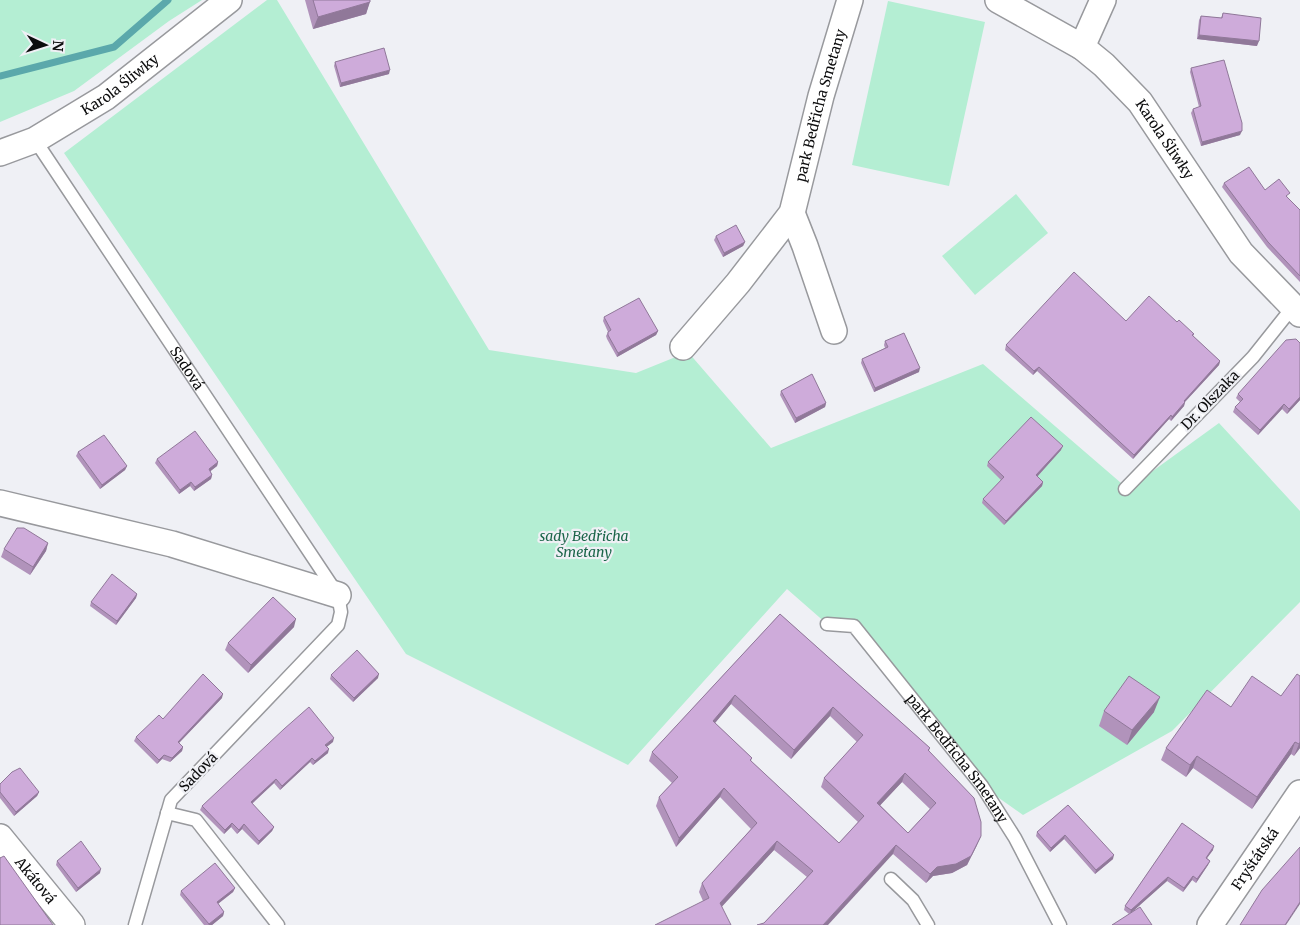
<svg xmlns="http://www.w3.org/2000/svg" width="1300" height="925" font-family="Merriweather,serif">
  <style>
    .green { fill: #b4eed3 }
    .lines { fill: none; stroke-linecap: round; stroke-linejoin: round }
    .stream { stroke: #5ba8ab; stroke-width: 7 }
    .service-casing { stroke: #98999d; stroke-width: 15 }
    .minor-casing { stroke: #98999d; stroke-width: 28 }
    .service { stroke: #fff; stroke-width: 12 }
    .minor { stroke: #fff; stroke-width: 25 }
    .wall { fill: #b193bb; fill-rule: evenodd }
    .shaded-wall { fill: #907899 }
    .building { fill: #ceabda; stroke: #907899; fill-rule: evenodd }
    .labels { text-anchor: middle; stroke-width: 4.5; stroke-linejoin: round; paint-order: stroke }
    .street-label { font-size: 14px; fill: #0c0c0d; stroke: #eff0f5 }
    .park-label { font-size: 14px; font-style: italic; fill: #1a6549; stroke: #eff0f5 }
  </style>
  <rect width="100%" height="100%" fill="#eff0f5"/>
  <!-- green -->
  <g class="green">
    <path d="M0 0H202L169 21 74 91 0 122Z"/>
    <path d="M267 0H277L489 350 636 373 688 352 771 448 983 364 1128 489 1219 423 1300 511V602L1172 731 1023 815 982 786 854 626 827 624 787 589 628 765 406 654 64 153Z"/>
    <path d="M888 1 985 22 949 186 852 165Z"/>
    <path d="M1016 194 1048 233 975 295 942 256Z"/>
  </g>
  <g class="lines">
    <!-- stream -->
    <path class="stream" d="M0 76 114 47 168 0"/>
    <defs>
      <g id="service">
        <path id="s1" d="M35 140 338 595 341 612 338 625 171 800 135 925"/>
        <path d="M1125 489 1253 357 1292 308"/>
        <path id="s2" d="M827 624 854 626 982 786 1015 838 1060 925"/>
        <path d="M167 813 196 820 278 925"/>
        <path d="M891 879 913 900 928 925"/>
      </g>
      <g id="minor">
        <path id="s3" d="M998 0 1082 47 1104 65 1140 102 1241 253 1300 314"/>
        <path d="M1082 47 1103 0"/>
        <path id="s4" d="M0 153 35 140 106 97 229 0"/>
        <path d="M792 213 805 246 834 331"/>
        <path id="s5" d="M683 347 738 283 792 213 821 96 850 0"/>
        <path d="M0 503 172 544 338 595"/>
        <path id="s6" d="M0 837 72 925"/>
        <path id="s7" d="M1210 925 1300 793"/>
      </g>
    </defs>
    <!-- service casing -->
    <use href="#service" class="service-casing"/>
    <!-- minor casing -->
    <use href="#minor" class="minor-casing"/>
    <!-- service -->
    <use href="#service" class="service"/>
    <!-- minor -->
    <use href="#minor" class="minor"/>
  </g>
  <!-- wall -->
  <g class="wall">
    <path d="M305 0H370L366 14 313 29Z"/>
    <path d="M1223 13 1257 46 1197 39 1199 20 1201 16 1221 18Z"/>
    <path d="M335 62 389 74 340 87 334 66Z"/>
    <path d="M1191 68 1240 135 1201 146 1191 113 1193 109 1199 107 1190 72Z"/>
    <path d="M1224 183 1265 190 1288 197V198L1300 210V282L1267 247 1222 187Z"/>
    <path d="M716 236 745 242 743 246 723 257 714 240Z"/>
    <path d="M604 317 658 331 656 335 617 357 607 339 606 336 608 332 603 321Z"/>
    <path d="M1126 321 1177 322 1194 334 1193 336 1220 361 1219 365 1185 402 1184 406 1171 421 1169 419 1133 459 1037 371 1033 375 1005 350 1006 345Z"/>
    <path d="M885 341 919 372 874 392 861 363 862 359 885 348 884 345Z"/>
    <path d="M781 391 826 403 825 407 795 423 780 395Z"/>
    <path d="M1238 394 1300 400 1287 414 1282 409 1258 435 1233 412 1235 407 1240 402 1236 398Z"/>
    <path d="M1061 450 1037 477 1043 482 1042 486 1004 525 982 503 983 499 1001 480 987 466 988 462Z"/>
    <path d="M78 452 127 466 125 470 100 489 76 456Z"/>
    <path d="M157 459 218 462 217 466 210 471 212 475 211 479 194 491 190 486 179 494 155 463Z"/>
    <path d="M48 543 46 551 30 575 1 557 4 549Z"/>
    <path d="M137 594 136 598 116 625 90 606 91 602Z"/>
    <path d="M780 614 930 748 929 751 977 845 967 865 952 873 933 876 926 883 893 854 764 923 807 877 774 850 722 906 703 901 699 892 702 883 751 829 720 797 676 847 656 806 659 797 672 783 649 761 652 752ZM731 704 791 759 830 716 857 742 824 778 821 787 858 822 839 843 751 761 752 758 715 723ZM902 782 930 809 908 833 880 805Z"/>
    <path d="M294 627 248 673 225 650 228 643Z"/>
    <path d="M331 675 378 678 353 702 330 679Z"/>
    <path d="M1300 676V748L1294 756 1291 754 1252 809 1193 768 1186 777 1161 760 1166 748 1231 707 1281 696Z"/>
    <path d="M222 698 179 743 183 747 182 751 170 762 162 759 157 764 134 741 136 737 163 719Z"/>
    <path d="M1104 711 1154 712 1127 745 1099 726Z"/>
    <path d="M333 742 327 746 328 753 313 765 310 762 280 790 274 783 252 804 274 827 272 831 258 845 242 829 237 834 231 827 224 834 200 810 202 806Z"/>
    <path d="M0 784 39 792 37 796 14 816 0 798Z"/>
    <path d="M1068 805 1113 859 1095 874 1064 839 1050 852 1036 836 1037 832Z"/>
    <path d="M1182 823 1213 850 1207 858 1210 861 1208 865 1196 883 1192 880 1183 892 1167 881 1129 914 1124 910 1125 906Z"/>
    <path d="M57 861 100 873 76 892 56 865Z"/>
    <path d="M235 888 233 892 218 904 224 912 223 916 212 925H204L180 895 181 891Z"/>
  </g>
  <!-- shaded-wall -->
  <g class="shaded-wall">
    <path d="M370 2 366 14 313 29 318 17Z"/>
    <path d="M1199 35 1259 41 1257 46 1197 39Z"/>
    <path d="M390 70 389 74 340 87 341 83Z"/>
    <path d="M1242 131 1240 135 1201 146 1202 142Z"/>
    <path d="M745 242 743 246 723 257 724 253Z"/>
    <path d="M658 331 656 335 617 357 618 353Z"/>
    <path d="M1220 361 1219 365 1182 405 1184 401Z"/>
    <path d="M1039 367 1037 371 1033 375 1034 371Z"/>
    <path d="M920 368 919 372 874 392 875 388Z"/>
    <path d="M1300 397V400L1287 414 1289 409Z"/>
    <path d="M1185 402 1184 406 1171 421 1172 417Z"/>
    <path d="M826 403 825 407 795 423 796 418Z"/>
    <path d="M1284 404 1282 409 1258 435 1260 430Z"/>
    <path d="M1171 415 1169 419 1133 459 1134 455Z"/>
    <path d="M1063 446 1061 450 1034 480 1036 475Z"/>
    <path d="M218 462 217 466 207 474 209 469Z"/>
    <path d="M127 466 125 470 100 489 102 485Z"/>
    <path d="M212 475 211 479 194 491 195 487Z"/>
    <path d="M191 482 190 486 179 494 180 490Z"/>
    <path d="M1043 482 1042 486 1004 525 1006 521Z"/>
    <path d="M48 543 46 551 30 575 33 567Z"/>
    <path d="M137 594 136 598 116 625 117 621Z"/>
    <path d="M296 619 294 627 248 673 251 665Z"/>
    <path d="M379 674 378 678 353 702 354 698Z"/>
    <path d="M223 694 222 698 176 746 178 742Z"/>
    <path d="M735 695 731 704 709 730 713 721Z"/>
    <path d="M1160 697 1154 712 1127 745 1132 730Z"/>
    <path d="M833 707 830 716 791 759 794 750Z"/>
    <path d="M334 738 333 742 324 749 325 745Z"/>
    <path d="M1295 742 1291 754 1252 809 1257 797Z"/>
    <path d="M1300 742V748L1294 756 1299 744Z"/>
    <path d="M183 747 182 751 170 762 172 758Z"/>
    <path d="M329 749 328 753 313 765 315 761Z"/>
    <path d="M164 755 162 759 157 764 159 760Z"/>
    <path d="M1197 756 1193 768 1186 777 1190 765Z"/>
    <path d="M312 758 310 762 280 790 282 786Z"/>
    <path d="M905 773 902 782 874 812 877 803Z"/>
    <path d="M276 779 274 783 249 806 251 802Z"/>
    <path d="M724 788 720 797 676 847 679 838Z"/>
    <path d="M39 792 37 796 14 816 16 812Z"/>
    <path d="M232 823 231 827 224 834 225 830Z"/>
    <path d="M244 824 242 829 237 834 239 830Z"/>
    <path d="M274 827 272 831 258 845 259 841Z"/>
    <path d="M1065 835 1064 839 1050 852 1051 848Z"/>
    <path d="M981 836 977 845 967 865 952 873 933 876 926 883 930 874 937 867Z"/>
    <path d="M777 841 774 850 717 912 720 903Z"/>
    <path d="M896 845 893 854 828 925H823Z"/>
    <path d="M1214 846 1213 850 1204 862 1206 858Z"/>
    <path d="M1114 855 1113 859 1095 874 1096 870Z"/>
    <path d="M1210 861 1208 865 1196 883 1197 879Z"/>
    <path d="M101 869 100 873 76 892 78 888Z"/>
    <path d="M1193 876 1192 880 1183 892 1184 888Z"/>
    <path d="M1168 877 1167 881 1130 914 1131 910Z"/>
    <path d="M235 888 233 892 215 906 217 902Z"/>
    <path d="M1300 902V904L1286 925H1285Z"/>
    <path d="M224 912 223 916 212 925H208Z"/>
  </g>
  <!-- building -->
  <g class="building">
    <path d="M313 0H370V2L318 17Z"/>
    <path d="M1223 13 1261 18 1259 41 1199 35 1201 16 1222 18Z"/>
    <path d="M384 48 390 70 341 83 335 62Z"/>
    <path d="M1224 60 1242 123V131L1202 142 1193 109 1201 106 1191 68Z"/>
    <path d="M1249 167 1265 190 1279 179 1290 193 1286 196 1300 210V276L1268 242 1224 183Z"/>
    <path d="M736 225 745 242 724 253 716 236Z"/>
    <path d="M1074 272 1126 321 1149 296 1177 322 1179 320 1194 334 1192 335 1220 361 1184 401 1185 402 1172 417 1171 415 1134 455 1039 367 1034 371 1006 345Z"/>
    <path d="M639 298 658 331 618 353 608 335V332L611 330 604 317Z"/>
    <path d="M904 333 920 368 875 388 862 359 888 347 885 341Z"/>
    <path d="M1296 339 1300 343V397L1289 409 1284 404 1260 430 1235 407 1243 399 1238 394 1286 340Z"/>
    <path d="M812 374 826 403 796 418 781 391Z"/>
    <path d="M1031 417 1063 446 1036 475 1043 482 1006 521 983 499 1004 477 988 462Z"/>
    <path d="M195 431 218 462 209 469 212 475 195 487 191 482 180 490 157 459Z"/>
    <path d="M104 435 127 466 102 485 78 452Z"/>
    <path d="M17 528H24L48 543 33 567 4 549Z"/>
    <path d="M112 574 137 594 117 621 91 602Z"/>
    <path d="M273 597 296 619 251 665 228 643Z"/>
    <path d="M780 614 930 748 928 750 974 798 981 822V836L971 856 956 864 937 867 930 874 896 845 823 925H757L764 923 813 871 777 841 720 903 731 925H655L709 898 702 883 757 823 724 788 679 838 659 797 678 777 652 752ZM735 695 794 750 833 707 863 735 824 778 864 816 839 843 750 760 752 758 713 721ZM905 773 936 803 908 833 877 803Z"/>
    <path d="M357 650 379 674 354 698 331 675Z"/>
    <path d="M203 674 223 694 178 742 183 747 172 758 164 755 159 760 136 737 159 715 163 719Z"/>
    <path d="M1297 674 1300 676V742L1299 744 1295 742 1257 797 1197 756 1190 765 1166 748 1207 690 1231 707 1252 676 1281 696Z"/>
    <path d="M1129 676 1160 697 1132 730 1104 711Z"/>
    <path d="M309 707 334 738 325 745 329 749 315 761 312 758 282 786 276 779 251 802 274 827 259 841 244 824 239 830 232 823 225 830 202 806 284 729Z"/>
    <path d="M20 768 39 792 16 812 0 792V784L12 772Z"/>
    <path d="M1068 805 1114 855 1096 870 1065 835 1051 848 1037 832Z"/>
    <path d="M1182 823 1214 846 1206 858 1210 861 1197 879 1193 876 1184 888 1168 877 1131 910 1125 906Z"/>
    <path d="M81 841 101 869 78 888 57 861Z"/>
    <path d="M1300 847V902L1285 925H1240L1262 890Z"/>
    <path d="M4 856 53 925H0V858Z"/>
    <path d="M215 863 235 888 217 902 224 912 209 924 181 891Z"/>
    <path d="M1140 907 1152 925H1112Z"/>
  </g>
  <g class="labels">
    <!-- street labels -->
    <g class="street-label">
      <text dy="5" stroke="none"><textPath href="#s4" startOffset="139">Karola Śliwky</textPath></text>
      <text dy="5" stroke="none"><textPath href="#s5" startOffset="284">park Bedřicha Smetany</textPath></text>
      <text dy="5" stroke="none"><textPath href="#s3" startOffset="221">Karola Śliwky</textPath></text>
      <text dy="5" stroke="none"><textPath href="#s1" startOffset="274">Sadová</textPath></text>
      <text transform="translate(1210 400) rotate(-46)" y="5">Dr. Olszaka</text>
      <text dy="5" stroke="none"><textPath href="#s2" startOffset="195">park Bedřicha Smetany</textPath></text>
      <text transform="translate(198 772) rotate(-46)" y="5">Sadová</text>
      <text dy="5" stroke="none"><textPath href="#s7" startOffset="80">Fryštátská</textPath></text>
      <text dy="5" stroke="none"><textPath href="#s6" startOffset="56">Akátová</textPath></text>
    </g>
    <!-- park labels -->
    <g class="park-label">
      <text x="584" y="541">sady Bedřicha<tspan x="584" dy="16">Smetany</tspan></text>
    </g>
  </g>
  <!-- north arrow -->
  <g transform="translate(45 45) rotate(94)" stroke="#eff0f5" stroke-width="4" paint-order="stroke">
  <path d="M0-4L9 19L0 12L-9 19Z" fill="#0c0c0d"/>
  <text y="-8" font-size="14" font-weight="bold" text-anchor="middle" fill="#0c0c0d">N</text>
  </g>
</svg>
